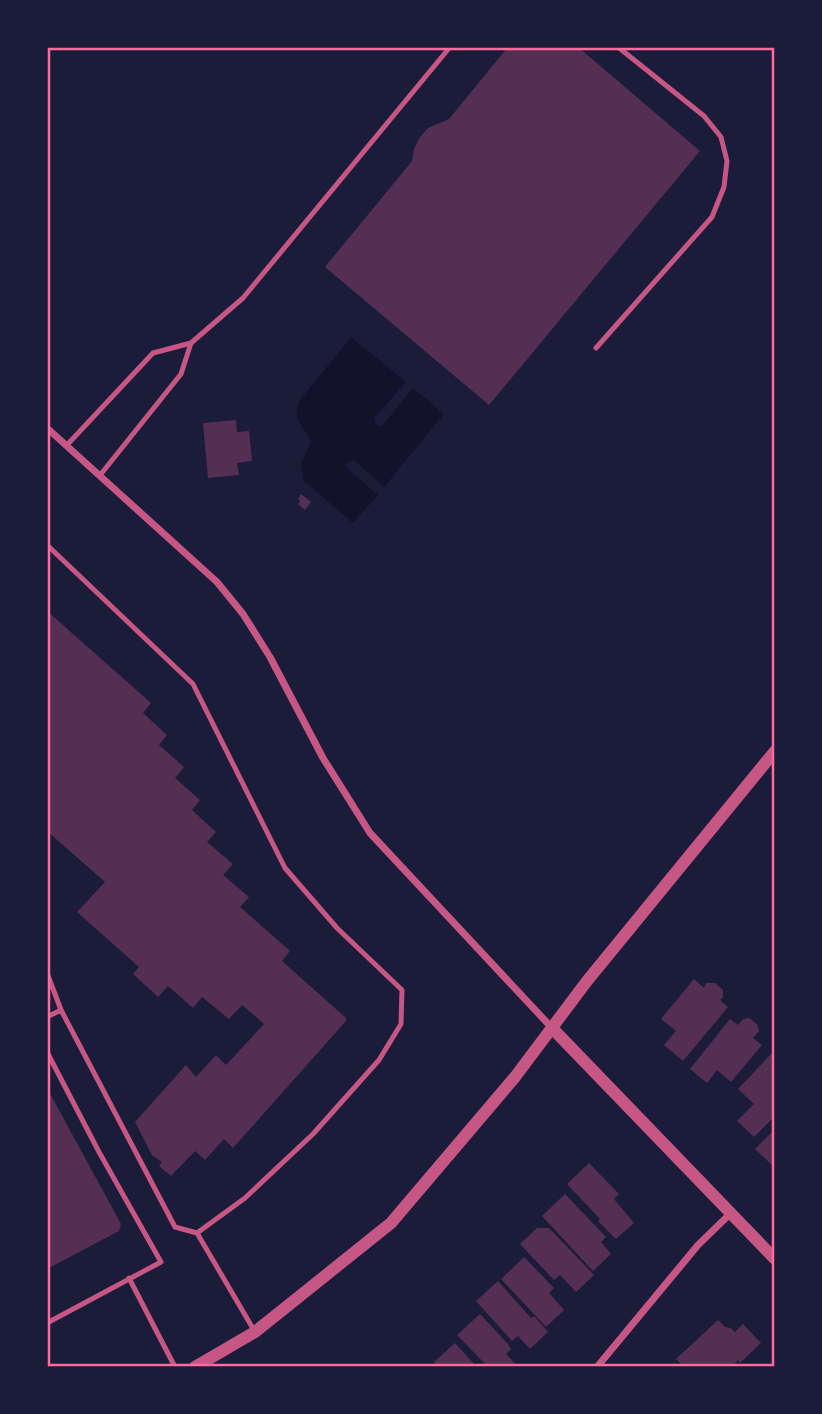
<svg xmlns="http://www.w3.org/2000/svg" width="822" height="1414" font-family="'Roboto Condensed',sans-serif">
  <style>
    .water { fill: #12122b }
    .building { fill: #542f53 }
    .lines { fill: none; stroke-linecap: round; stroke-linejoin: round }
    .service { stroke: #c65784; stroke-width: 5 }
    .minor { stroke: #c65784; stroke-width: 7 }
    .tertiary { stroke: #c65784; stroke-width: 12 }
    .neatline { fill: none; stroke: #ff6b9d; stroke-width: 2.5 }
  </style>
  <rect width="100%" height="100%" fill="#1b1b3a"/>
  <!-- water -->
  <path class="water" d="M351 337 406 382 374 418 377 426H382L413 388 444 414 384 487 354 460 346 464 348 469 378 495 353 523 304 481 301 464 311 442C304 424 290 419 300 400Z"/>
  <!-- building -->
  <g class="building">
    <path d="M508 47H578L700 151 489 405 325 267 412 161 414 149 420 137 428 128 449 119Z"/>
    <path d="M236 420 237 432 249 431 252 461 237 463 239 475 208 478 203 423Z"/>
    <path d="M301 494 311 502 305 510 298 504 300 501 298 499Z"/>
    <path d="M47 611 151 703 143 713 167 735 159 745 184 767 175 778 200 800 192 810 216 832 207 842 233 864 223 875 249 897 240 907 290 951 282 961 346 1018V1021L233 1148 224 1139 205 1160 195 1151 171 1176 159 1166 162 1162 152 1155 135 1122 186 1065 196 1077 216 1055 226 1065 264 1024 242 1005 229 1019 202 997 193 1008 168 986 158 997 133 974 139 967 77 912 105 882 47 831Z"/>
    <path d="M694 979 704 988 706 983H715L723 990V997L720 1000 728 1007 683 1061 664 1045 676 1031 661 1019Z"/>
    <path d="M749 1018 757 1024 759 1031 753 1038 762 1045 731 1082 717 1070 707 1083 690 1069 730 1019 738 1025 743 1019Z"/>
    <path d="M772 1053 775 1056V1116L754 1137 737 1121 754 1104 738 1089Z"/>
    <path d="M47 1088 121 1224 119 1231 47 1269Z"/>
    <path d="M775 1129V1165L773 1166 755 1149Z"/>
    <path d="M589 1163 619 1194 614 1199 634 1223 616 1239 598 1221 600 1219 567 1184Z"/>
    <path d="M565 1194 606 1237 601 1242 611 1254 593 1271 542 1216Z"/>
    <path d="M537 1228H549L594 1275 576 1292 560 1275 554 1280 520 1244Z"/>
    <path d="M524 1257 554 1288 549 1293 564 1310 546 1327 501 1279Z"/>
    <path d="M498 1281 531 1318 534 1316 548 1332 530 1349 518 1336 512 1341 476 1301Z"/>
    <path d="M480 1314 508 1344 511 1349 506 1354 519 1367H488L457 1335Z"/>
    <path d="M718 1320 725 1327 731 1328 735 1332 743 1324 761 1343 740 1363 738 1360 731 1367H684L676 1359Z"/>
    <path d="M455 1343 477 1367H438L434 1362Z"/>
  </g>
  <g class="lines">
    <!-- service -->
    <g class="service">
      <path d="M596 348 712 217 724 187 727 161 721 137 704 116 618 47"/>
      <path d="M67 445 153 353 191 343 243 298 450 47"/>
      <path d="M101 474 181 374 191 343"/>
      <path d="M47 545 193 684 285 868 337 928 402 990 401 1024 379 1060 313 1134 245 1198 197 1233"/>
      <path d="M47 973 61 1010"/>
      <path d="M47 1017 61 1010 175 1227 197 1233 255 1332"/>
      <path d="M47 1052 99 1152 161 1262 47 1323"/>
      <path d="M129 1278 175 1367"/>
    </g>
    <!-- minor -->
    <g class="minor">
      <path d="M47 428 217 582 243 614 270 657 323 758 370 833 552 1028"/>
      <path d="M597 1367 698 1245 731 1213"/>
    </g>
    <!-- tertiary -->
    <g class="tertiary">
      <path d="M552 1028 775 1259"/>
      <path d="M195 1367 255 1332 391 1223 515 1077 587 981 775 751"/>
    </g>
  </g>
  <!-- border -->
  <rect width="822" height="1414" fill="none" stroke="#1b1b3a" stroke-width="98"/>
  <rect x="49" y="49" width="724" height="1316" class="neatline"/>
</svg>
